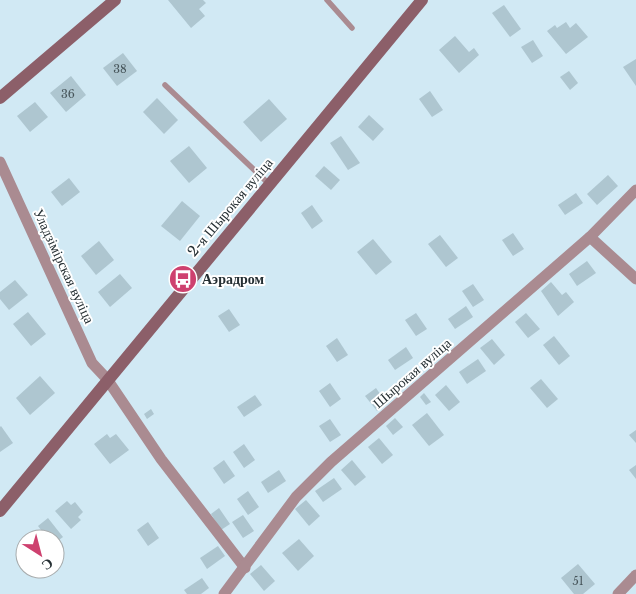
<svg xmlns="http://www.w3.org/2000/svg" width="636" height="594" font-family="'Libre Baskerville',serif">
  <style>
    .building { fill: #aec6d0 }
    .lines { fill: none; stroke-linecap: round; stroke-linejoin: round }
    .lane { stroke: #aa8b91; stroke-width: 5.5 }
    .street { stroke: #aa8b91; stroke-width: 11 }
    .secondary { stroke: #8c5f69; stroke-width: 12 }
    .labels { text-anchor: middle; stroke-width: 4; stroke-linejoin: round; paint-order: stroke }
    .number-label { font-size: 11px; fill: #47555a }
    .street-label { font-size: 14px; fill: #252f33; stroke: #fff }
    .poi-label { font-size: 14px; font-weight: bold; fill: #252f33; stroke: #fff; text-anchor: start }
  </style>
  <rect width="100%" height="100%" fill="#d1e9f4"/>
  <!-- building -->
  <g class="building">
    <path d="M168 0H203L206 3 199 9 205 16 191 28Z"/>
    <path d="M504 5 521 29 510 37 492 13Z"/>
    <path d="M566 22 570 28 576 23 588 37 566 54 547 31 555 25 557 28Z"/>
    <path d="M455 36 469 52 474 48 479 55 459 73 439 50Z"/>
    <path d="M533 40 543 56 532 63 521 47Z"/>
    <path d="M123 53 137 71 117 86 103 68Z"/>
    <path d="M636 59V86L623 67Z"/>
    <path d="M569 71 578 83 570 90 560 77Z"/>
    <path d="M71 76 86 95 66 112 50 93Z"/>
    <path d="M430 91 443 110 432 117 419 99Z"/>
    <path d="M157 98 178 120 164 134 143 112Z"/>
    <path d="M269 99 287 119 261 142 243 122Z"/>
    <path d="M35 102 48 117 30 132 17 116Z"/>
    <path d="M369 115 384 129 373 141 358 127Z"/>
    <path d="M341 136 360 163 348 170 330 143Z"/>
    <path d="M189 146 207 168 189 183 170 161Z"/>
    <path d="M324 166 340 180 331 190 315 176Z"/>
    <path d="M608 175 618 186 597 205 587 194Z"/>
    <path d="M69 178 80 192 62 206 51 192Z"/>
    <path d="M576 193 583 203 565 215 558 205Z"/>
    <path d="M182 201 200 216 180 241 161 226Z"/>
    <path d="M312 205 323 221 312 229 301 213Z"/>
    <path d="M513 233 524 249 513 256 502 240Z"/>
    <path d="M440 235 458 258 446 267 428 244Z"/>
    <path d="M373 239 392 262 376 275 357 252Z"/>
    <path d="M99 241 114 260 96 275 81 256Z"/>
    <path d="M587 261 596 273 577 286 569 274Z"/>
    <path d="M120 274 132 288 110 307 98 292Z"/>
    <path d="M15 280 28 295 9 310 0 299V292Z"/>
    <path d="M551 282 562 295 566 292 574 302 558 316 541 291Z"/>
    <path d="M473 284 484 300 473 307 462 291Z"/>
    <path d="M466 306 473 317 455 329 448 319Z"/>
    <path d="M229 309 240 325 229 332 218 316Z"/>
    <path d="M28 312 46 334 31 346 13 324Z"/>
    <path d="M416 313 427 329 416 336 405 320Z"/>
    <path d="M526 313 540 329 528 338 515 322Z"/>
    <path d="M554 336 570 356 559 365 543 345Z"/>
    <path d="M337 338 348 355 337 362 326 346Z"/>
    <path d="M492 339 505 355 494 365 480 348Z"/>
    <path d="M406 347 413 358 395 370 388 360Z"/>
    <path d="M478 359 486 371 467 384 459 372Z"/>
    <path d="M40 376 55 393 30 415 16 398Z"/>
    <path d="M541 379 558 399 547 408 530 388Z"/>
    <path d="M330 383 341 399 330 407 319 391Z"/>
    <path d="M446 385 460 402 449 411 435 395Z"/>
    <path d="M376 388 387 404 377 411 365 396Z"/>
    <path d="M424 393 431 402 426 405 420 397Z"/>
    <path d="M255 395 262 405 244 417 237 407Z"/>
    <path d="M151 409 154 414 147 419 144 414Z"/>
    <path d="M427 413 444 435 429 446 412 425Z"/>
    <path d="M395 418 403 427 393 435 386 426Z"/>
    <path d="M330 419 341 435 330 442 319 426Z"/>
    <path d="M1 426 13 443 0 452V427Z"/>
    <path d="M636 430V443L629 435Z"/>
    <path d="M107 434 110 438 116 434 129 450 110 464 94 444Z"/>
    <path d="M379 438 393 455 382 464 368 447Z"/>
    <path d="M244 444 255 460 244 468 233 452Z"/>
    <path d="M224 460 235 476 224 484 213 468Z"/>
    <path d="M352 460 366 477 355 486 341 470Z"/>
    <path d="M636 465V479L629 470Z"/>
    <path d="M279 470 286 481 268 493 261 482Z"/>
    <path d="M334 478 342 489 323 502 315 491Z"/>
    <path d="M248 491 259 507 248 515 237 499Z"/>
    <path d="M306 500 320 516 309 526 295 509Z"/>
    <path d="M67 501 71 505 75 502 83 512 78 517 81 520 71 529 55 511Z"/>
    <path d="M219 508 230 524 221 530 211 514Z"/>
    <path d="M243 515 254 531 243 538 232 522Z"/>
    <path d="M48 518 63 537 55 543V539H48L38 526Z"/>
    <path d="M148 522 159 538 148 546 137 530Z"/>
    <path d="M299 539 314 556 298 571 282 553Z"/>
    <path d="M218 546 225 556 207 569 200 558Z"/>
    <path d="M578 564 595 584 583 594H574L561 578Z"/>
    <path d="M261 565 275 581 264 591 250 574Z"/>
    <path d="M202 578 209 588 201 594H187L184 590Z"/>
  </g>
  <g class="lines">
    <!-- lane -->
    <g class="lane">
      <path d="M327 0 352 28"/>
      <path d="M165 85 269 184"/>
    </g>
    <!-- street -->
    <g class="street">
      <path d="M0 162 92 363 107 379 161 459 245 568"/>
      <path d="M590 237 636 279"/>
      <path d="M224 594 296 497 331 462 590 237 636 190"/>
      <path d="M618 594 636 575"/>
    </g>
    <!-- secondary -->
    <g class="secondary">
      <path d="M0 98 115 0"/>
      <path d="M0 511 422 0"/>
    </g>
  </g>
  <!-- icons -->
  <defs>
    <symbol id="bus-disc" viewBox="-11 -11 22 22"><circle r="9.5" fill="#ce416f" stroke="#fff"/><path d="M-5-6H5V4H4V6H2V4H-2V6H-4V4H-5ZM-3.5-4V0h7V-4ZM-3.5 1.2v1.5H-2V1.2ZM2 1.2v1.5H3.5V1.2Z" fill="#fff"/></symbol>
  </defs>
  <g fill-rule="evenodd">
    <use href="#bus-disc" x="167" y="263" width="32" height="32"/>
  </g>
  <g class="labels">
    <!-- number labels -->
    <g class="number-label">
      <text x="120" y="73">38</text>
      <text x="68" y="98">36</text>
      <text x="578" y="585">51</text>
    </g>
    <!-- street labels -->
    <g class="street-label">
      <text transform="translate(230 207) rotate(-50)" y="5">2-я Шырокая вуліца</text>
      <text transform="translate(64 266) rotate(65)" y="5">Уладзімірская вуліца</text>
      <text transform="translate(412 373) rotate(-41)" y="5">Шырокая вуліца</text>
    </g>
    <!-- poi labels -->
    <g class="poi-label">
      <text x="202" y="284">Аэрадром</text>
    </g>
  </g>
  <!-- north arrow -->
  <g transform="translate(40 554) rotate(144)"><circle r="24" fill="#ffffff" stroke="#a8acad"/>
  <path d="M0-4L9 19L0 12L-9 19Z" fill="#ce416f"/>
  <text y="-8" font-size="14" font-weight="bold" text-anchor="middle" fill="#252f33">С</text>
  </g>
</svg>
